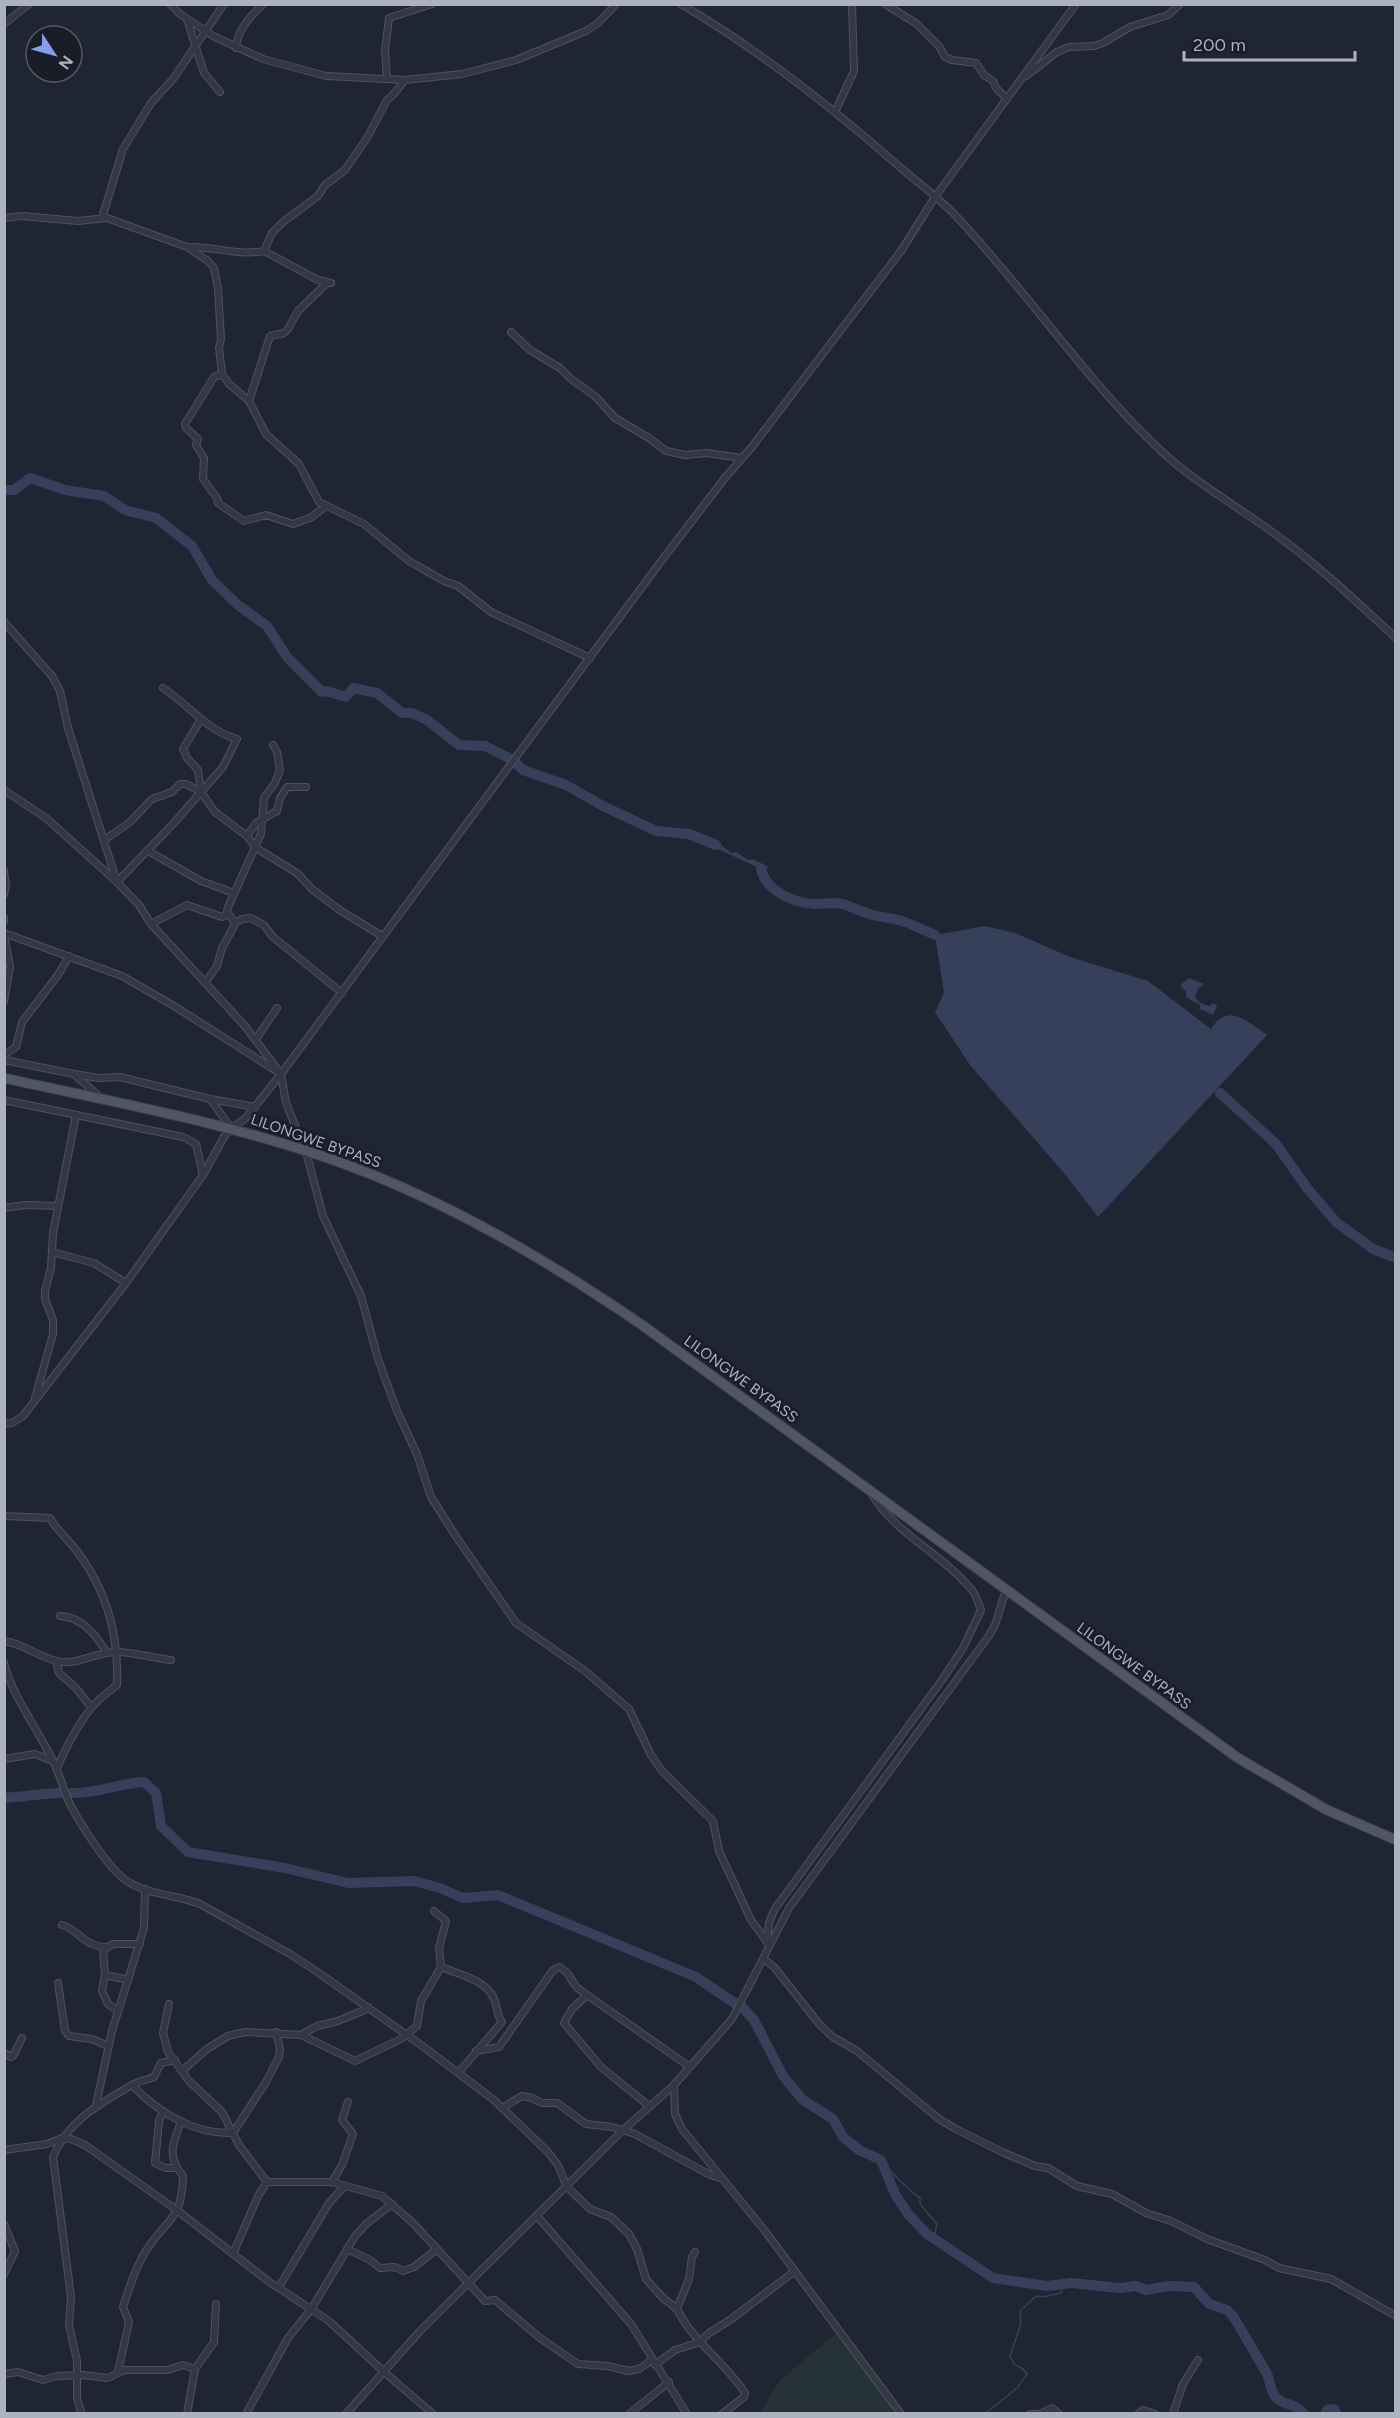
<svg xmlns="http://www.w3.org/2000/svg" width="1400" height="2418" font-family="Figtree,sans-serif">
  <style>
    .green { fill: #253337 }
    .water { fill: #37405b }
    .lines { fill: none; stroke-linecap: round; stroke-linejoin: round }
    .stream { stroke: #37405b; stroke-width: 1.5 }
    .river { stroke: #37405b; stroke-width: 10 }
    .street-casing { stroke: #4e525f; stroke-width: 8 }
    .primary-casing { stroke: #3d414d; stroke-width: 11 }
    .street { stroke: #343844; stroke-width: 6 }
    .primary { stroke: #515664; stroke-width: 9 }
    .labels { text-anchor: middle; stroke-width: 5; stroke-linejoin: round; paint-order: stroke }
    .street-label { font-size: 15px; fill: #adb2c1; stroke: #191d28 }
  </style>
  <rect width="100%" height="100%" fill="#202533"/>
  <!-- green -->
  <path class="green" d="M838 2332 886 2398 893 2413 759 2414 779 2381Z"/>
  <!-- water -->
  <g class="water">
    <path d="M706 839 721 845 731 853 736 852 748 860 753 859 768 867 763 874 769 883 760 877 759 868 707 844 704 841Z"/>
    <path d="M985 926 1015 933 1070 957 1148 981 1211 1029C1227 1002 1247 1021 1267 1035L1098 1217 1064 1173 970 1065 935 1012 944 993 935 935Z"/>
    <path d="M1189 978 1204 984 1198 989 1195 997 1200 1003 1209 1006 1214 1003 1217 1006 1213 1015 1200 1009V1005L1186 997V991L1182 988 1181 984Z"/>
  </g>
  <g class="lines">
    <!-- stream -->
    <g class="stream">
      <path d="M882 2163C895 2174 906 2189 920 2198V2204L937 2224 934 2238"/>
      <path d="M985 2414 1018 2387 1027 2374 1023 2369 1014 2364 1010 2356 1021 2324 1020 2311 1036 2296 1043 2297 1061 2293 1064 2284"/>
    </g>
    <!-- river -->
    <g class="river">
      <path d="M4 490H14L30 478 65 490 104 496 125 510 156 518 192 546 212 580 238 605 267 626 287 657 322 692 327 691 346 697 353 688 377 693 402 713H412L427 720 459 745 485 746 509 758"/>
      <path d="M516 763 523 770 566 785 603 806 656 831 689 834 716 845"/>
      <path d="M761 869C765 890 793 903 815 904 824 904 834 902 843 904 853 907 863 913 873 915 885 918 894 918 905 922"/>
      <path d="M910 924 935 935"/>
      <path d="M1220 1093 1276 1144 1307 1188 1336 1222 1373 1249 1396 1258"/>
      <path d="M72 1793C97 1794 120 1783 144 1782L156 1793 161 1826 188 1852 285 1868 348 1883 414 1881 440 1888 463 1898 498 1895 696 1977 736 2004"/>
      <path d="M4 1798C24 1797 42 1793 62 1793"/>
      <path d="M743 2008 754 2020 783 2076 803 2100 833 2119 843 2137 859 2150 881 2160 895 2194 908 2214 927 2234 993 2278 1047 2286 1071 2283 1120 2288 1136 2286 1146 2290 1169 2286 1194 2287 1209 2304 1227 2310 1233 2316 1266 2372C1271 2380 1269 2392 1278 2399 1287 2406 1297 2404 1304 2414"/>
      <path d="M1325 2414 1327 2410 1334 2409 1337 2414"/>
    </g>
    <defs>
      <g id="street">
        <path d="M170 4 180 14 213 36 263 59 326 76 405 80 462 74 516 60 586 31 598 23 616 4"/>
        <path d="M681 4C757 49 828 104 894 162 914 180 937 196 956 216 1025 289 1082 375 1155 445 1191 481 1238 506 1279 537 1320 567 1358 603 1396 638"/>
        <path d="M885 4 917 24 939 46 945 57 952 60 976 63 984 75 993 81 996 88 1007 99"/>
        <path d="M187 19 204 73 220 92"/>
        <path d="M4 24 29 4"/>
        <path d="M236 48C236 32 252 14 263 4"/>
        <path d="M1026 76 1057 52 1069 47 1094 46 1103 43 1130 27 1168 15 1180 4"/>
        <path d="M387 79 385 50 389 18 432 4"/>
        <path d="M835 112 854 71 852 4"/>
        <path d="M4 218 22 216 78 221 107 218 187 247 208 261 214 268 218 288 221 339 219 348 222 374 229 384 249 401 266 434 299 464 319 502 364 524 409 561 444 581 458 586 491 612 590 658"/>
        <path d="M102 218 123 149 151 103 173 79 224 4"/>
        <path d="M188 247C213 246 238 256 264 251L272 233 283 222 318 196 325 185 345 170 367 138 387 100 393 95 405 80"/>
        <path d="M264 251 318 280 331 283"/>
        <path d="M511 332 530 350 560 368 571 379 595 396 615 418 649 438 666 451 685 455 706 453 742 458"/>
        <path d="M222 374 214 377 185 424 186 428 198 439 196 445 204 458 203 479 217 498 218 503 244 521 266 515 293 524 310 518 325 507"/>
        <path d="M249 401 270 336 284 333 288 329 298 311 327 283"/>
        <path d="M4 622 52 676 60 691 68 728 117 882 173 824 223 767 237 739C207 731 188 704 163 688"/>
        <path d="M201 719 183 749 187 758 198 770 201 792 215 812 247 836 256 848 297 873 313 890 341 911 382 936"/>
        <path d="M4 790 46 818 117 882 139 905 151 924 244 1025 281 1074 286 1103 306 1152 323 1216 361 1296 378 1359 397 1411 417 1454 431 1497 457 1538 516 1623 585 1671 629 1709 651 1755 662 1771 713 1821 719 1851 751 1920 767 1942"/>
        <path d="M247 836 256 823 277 811 280 798 287 787H306"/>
        <path d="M104 840 129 823 152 799 172 792 180 784H186L201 792"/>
        <path d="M148 851 201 881 234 893"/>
        <path d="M4 871 6 886 4 894"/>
        <path d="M4 918V921"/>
        <path d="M235 923 242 919 251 918 264 925 273 937 342 993"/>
        <path d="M151 924 187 905 222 917 228 914"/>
        <path d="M4 933 122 976 174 1006 278 1072"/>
        <path d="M4 935 10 967 4 1001"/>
        <path d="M205 983 217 966 222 948 234 926 235 923 227 912 228 907 261 834 264 798 275 783 280 770 277 752 273 745"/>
        <path d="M256 1039 277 1008"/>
        <path d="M4 1055 16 1047 22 1022 58 975 69 956"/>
        <path d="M4 1060 74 1074 98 1078 120 1077 210 1099 255 1107"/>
        <path d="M75 1075 101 1098"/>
        <path d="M210 1099 231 1128"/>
        <path d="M4 1100 183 1137 196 1144 203 1175"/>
        <path d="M4 1208 25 1205 58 1206"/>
        <path d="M52 1252 94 1263 126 1283"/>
        <path d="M35 1398 53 1334V1320L45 1299V1291L51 1268 53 1233 76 1115"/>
        <path d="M4 1424 12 1423 23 1416 126 1283 203 1175 224 1137 231 1128 245 1119 281 1074 662 560 724 479 751 448 901 251 935 197 1076 4"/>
        <path d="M4 1516 50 1518C58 1532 70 1541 79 1554 108 1593 119 1636 117 1685 109 1692 99 1698 92 1707 80 1721 63 1752 57 1769"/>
        <path d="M60 1616C82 1617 96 1635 107 1653"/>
        <path d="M4 1641C25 1644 41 1659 61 1662 80 1664 97 1652 116 1652 132 1652 154 1658 171 1660"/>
        <path d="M56 1661 59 1673 75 1687 91 1707"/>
        <path d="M4 1663C14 1700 37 1727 53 1761 60 1774 63 1790 70 1804 79 1822 107 1866 123 1878 143 1895 176 1894 200 1904L290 1954 316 1971 421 2045 494 2100 547 2151 558 2165 567 2187 590 2209 611 2217 629 2234 637 2249 646 2279 663 2298 677 2309"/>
        <path d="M4 1759 35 1754 53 1761"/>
        <path d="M434 1911 446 1921 439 1948 441 1967"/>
        <path d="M62 1925C80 1930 82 1946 106 1947"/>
        <path d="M767 1942 769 1923 774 1910 942 1680 963 1648 981 1610C978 1603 976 1594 971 1589 941 1553 897 1535 872 1495"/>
        <path d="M764 1959 774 1967 820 2025 833 2037 857 2051 939 2119 956 2129 1002 2152 1035 2166 1048 2168 1077 2186 1112 2194 1146 2213 1171 2221 1207 2239 1265 2260 1279 2268 1331 2279 1396 2316"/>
        <path d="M105 1975 128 1980"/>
        <path d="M58 1983 65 2031 69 2036 92 2039 108 2046"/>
        <path d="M587 1995 572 2009 564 2023 601 2067 649 2106"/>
        <path d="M169 2004 163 2033 168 2052 189 2081 222 2112 239 2145 267 2182"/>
        <path d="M118 2011 108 2004 102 1991 105 1975 103 1950 113 1944H140"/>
        <path d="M301 2035 355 2061 401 2039 417 2026 421 2001 441 1967C458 1974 487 1980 494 1999 498 2007 496 2014 502 2022L458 2073"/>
        <path d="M476 2051 499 2047 553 1970 559 1967C569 1972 569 1977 575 1985 577 1989 584 1992 587 1995L690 2067"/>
        <path d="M4 2053 11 2057 13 2056 22 2038"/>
        <path d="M182 2071 207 2049 228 2036 245 2032 301 2035 317 2026 338 2021 369 2008"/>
        <path d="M132 2085C156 2111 195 2135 233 2133L266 2082 279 2057 280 2049 276 2032"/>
        <path d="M674 2085 675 2114 682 2129 765 2231 901 2414"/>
        <path d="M96 2105 112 2031 144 1928 145 1889"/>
        <path d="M502 2108 522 2096 532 2098 542 2103H557L586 2124 612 2127 635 2134 710 2175 723 2179"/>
        <path d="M163 2111 159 2121 155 2163 165 2168H175"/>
        <path d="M4 2150 47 2144 62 2138 71 2139 85 2145 178 2211 268 2281 329 2321 383 2371 433 2414"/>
        <path d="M267 2182H332L382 2196 413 2223 485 2301 495 2300 540 2338 578 2364 607 2366 629 2371 639 2369 652 2360"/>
        <path d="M332 2182 342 2165 353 2134 342 2120 348 2102"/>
        <path d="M537 2216 631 2324 687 2414"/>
        <path d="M4 2224 15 2251 4 2274"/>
        <path d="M347 2249 370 2260 380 2268 395 2267 403 2271 414 2267 437 2249"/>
        <path d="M695 2252 692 2257 689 2279 677 2309C693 2342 725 2362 745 2393L744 2397 722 2414"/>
        <path d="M233 2254 258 2196 267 2182"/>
        <path d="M279 2287 329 2203 345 2186"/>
        <path d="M655 2365 675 2350 700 2342 709 2333 730 2320 795 2271"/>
        <path d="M118 2372 129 2322 123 2307C130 2286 136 2265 149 2246 171 2216 182 2217 183 2176 167 2156 172 2145 181 2122"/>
        <path d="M4 2374 18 2372 43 2380 57 2376 83 2375 108 2378 124 2370H168L183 2365 195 2369"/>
        <path d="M82 2414 77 2399V2361L69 2325 71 2297 53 2157C68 2120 100 2104 132 2085 139 2081 147 2080 154 2077L161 2063 175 2060"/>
        <path d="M187 2414 195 2369 214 2342 216 2304"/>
        <path d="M246 2414 288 2338 312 2308 355 2236 366 2224 392 2204"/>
        <path d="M346 2414 421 2330 622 2131 674 2085 732 2019 789 1908 988 1637 995 1625 1006 1590"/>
        <path d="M629 2414 669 2382"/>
        <path d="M1030 2414H1040"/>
        <path d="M1040 2414 1052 2408 1059 2414"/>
        <path d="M1138 2414 1143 2410 1155 2414"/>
        <path d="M1173 2414 1183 2384 1198 2360"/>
      </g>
      <path id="primary" d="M4 1078C117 1103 230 1123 339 1162 447 1201 547 1260 642 1325L1238 1758 1327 1810 1396 1840"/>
    </defs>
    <!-- street casing -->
    <use href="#street" class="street-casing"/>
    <!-- primary casing -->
    <use href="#primary" class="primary-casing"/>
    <!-- street -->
    <use href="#street" class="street"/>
    <!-- primary -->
    <use href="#primary" class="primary"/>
  </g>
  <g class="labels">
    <!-- street labels -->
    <g class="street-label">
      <text transform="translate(316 1141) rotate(19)" y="5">LILONGWE BYPASS</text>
      <text transform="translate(741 1379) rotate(36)" y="5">LILONGWE BYPASS</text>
      <text transform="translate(1134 1666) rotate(36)" y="5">LILONGWE BYPASS</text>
    </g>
  </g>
  <!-- border -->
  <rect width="1400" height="2418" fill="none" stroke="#adb2c1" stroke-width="12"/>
  <!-- north arrow -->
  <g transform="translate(54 54) rotate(126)"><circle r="28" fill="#191d28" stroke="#545965" stroke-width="1.5"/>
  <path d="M0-4.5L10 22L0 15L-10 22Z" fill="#869ded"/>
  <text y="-9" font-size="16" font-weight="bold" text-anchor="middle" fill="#adb2c1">N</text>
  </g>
  <!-- scale -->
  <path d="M1184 51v9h171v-9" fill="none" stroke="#adb2c1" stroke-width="3"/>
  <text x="1193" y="51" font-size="18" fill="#adb2c1" stroke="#191d28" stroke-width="4.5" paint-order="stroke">200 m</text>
</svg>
